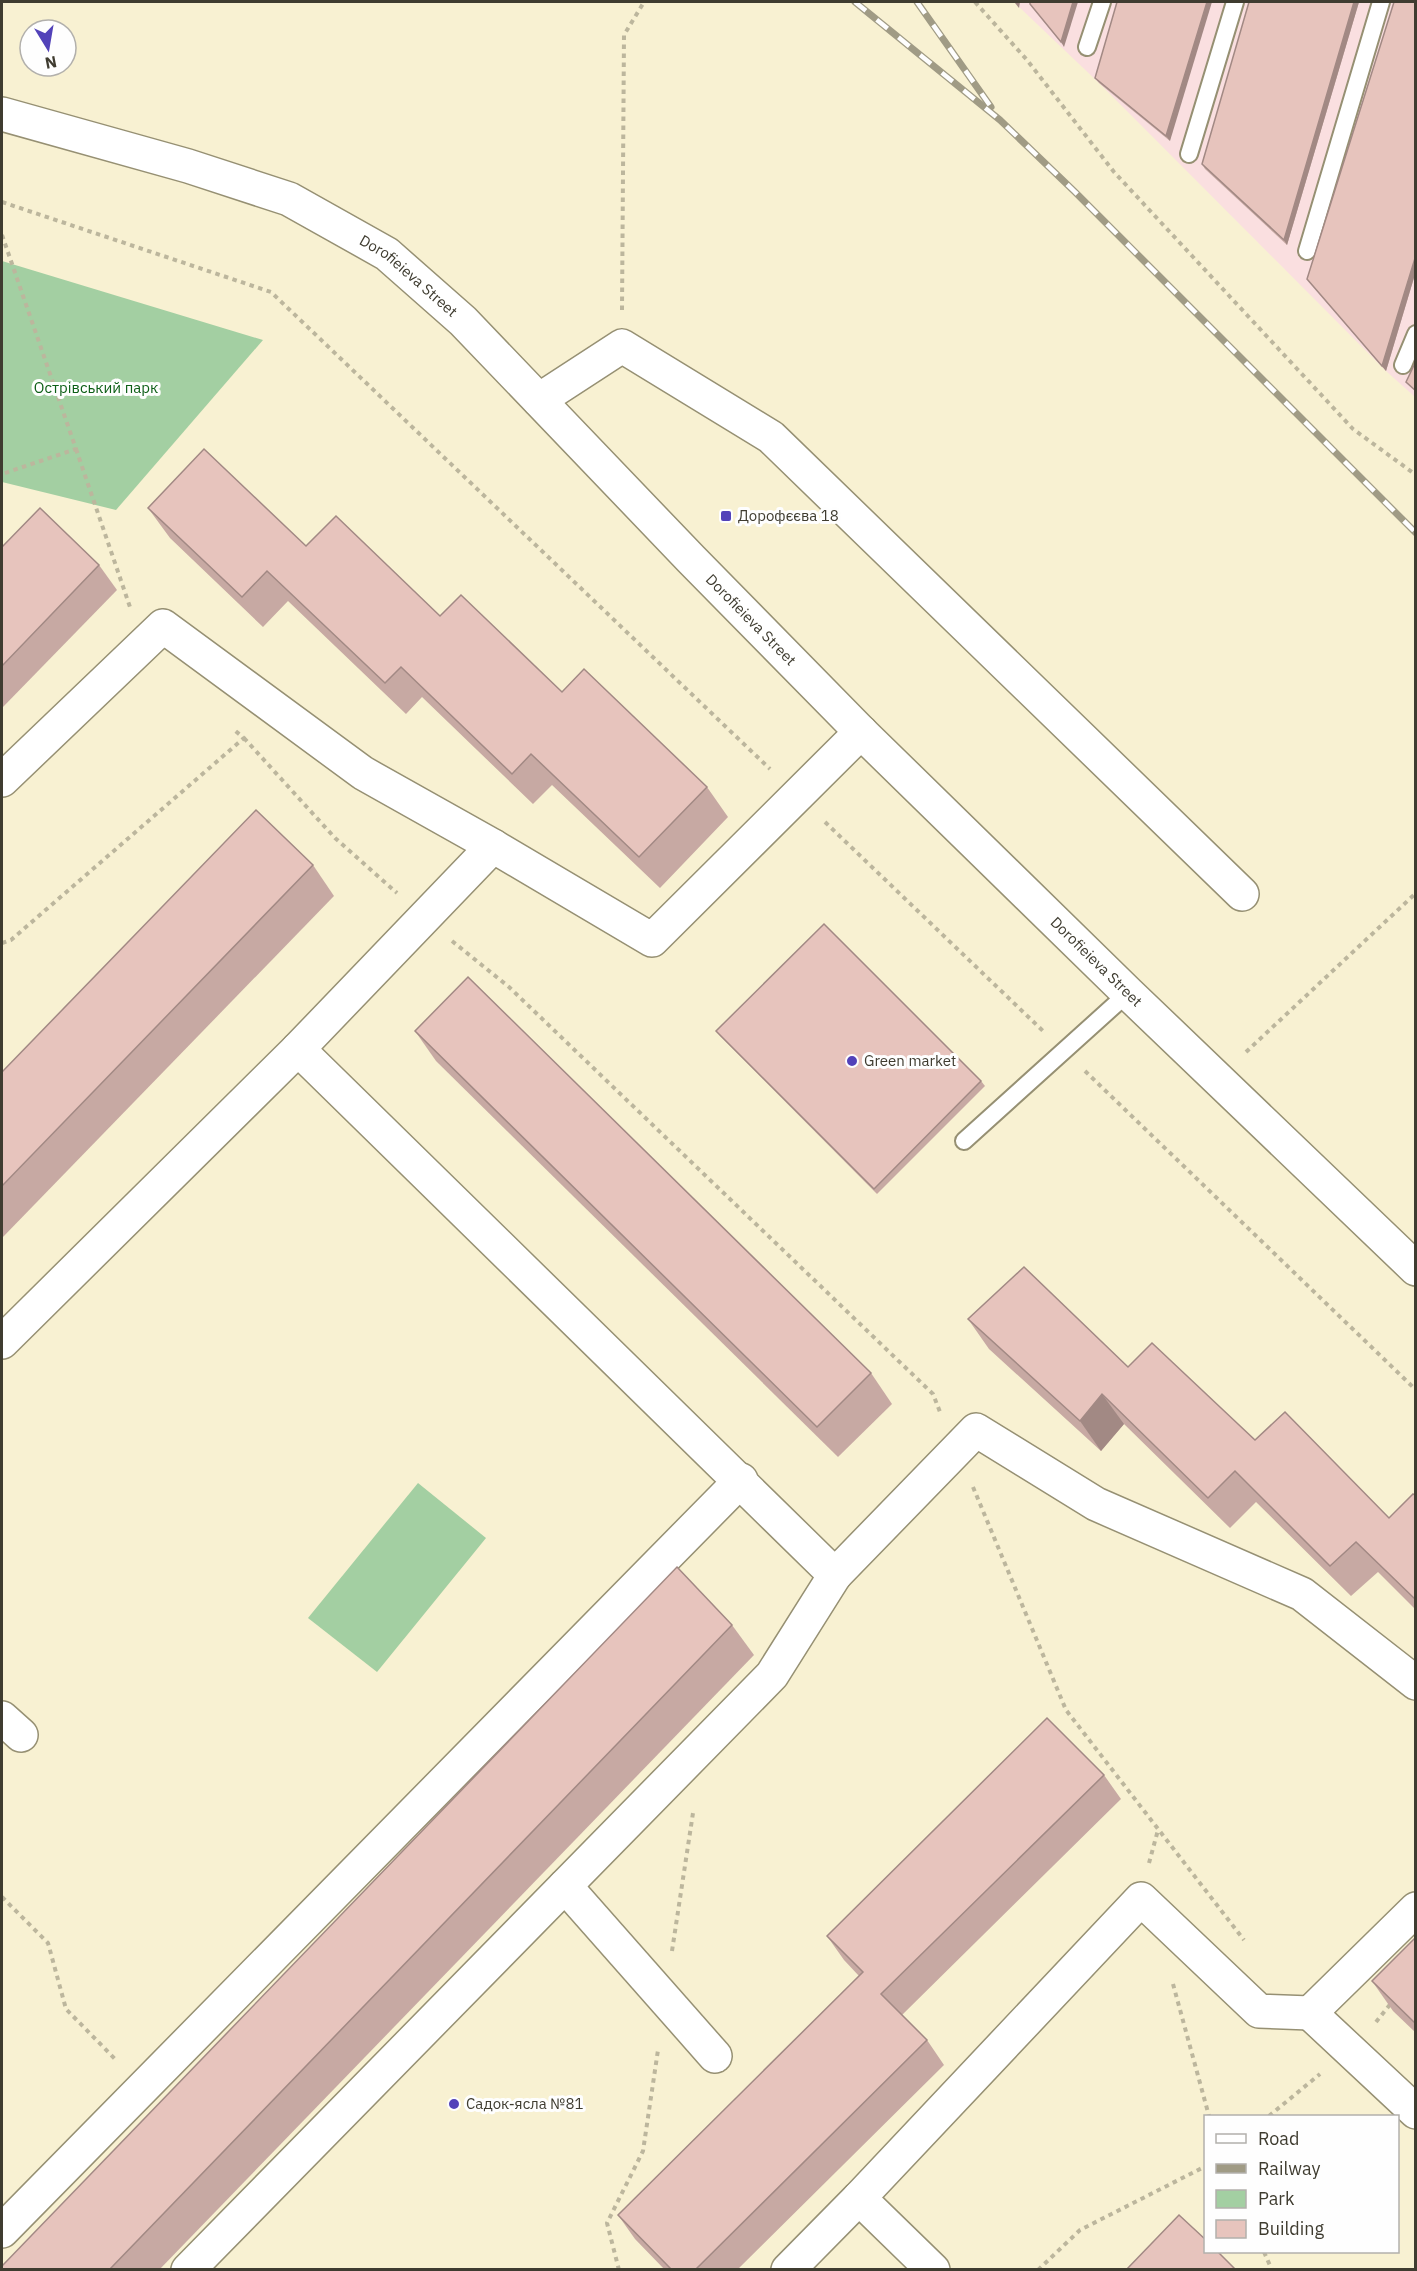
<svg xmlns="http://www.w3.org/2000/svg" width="1417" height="2271" font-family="'IBM Plex Sans',sans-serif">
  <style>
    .industrial { fill: #fadfe0 }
    .park { fill: #a3cfa2 }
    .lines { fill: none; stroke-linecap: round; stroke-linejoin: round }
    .service-casing { stroke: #969073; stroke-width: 20 }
    .minor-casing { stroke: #969073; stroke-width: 36 }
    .tertiary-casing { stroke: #969073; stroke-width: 36 }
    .path { stroke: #bcb69d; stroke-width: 4; stroke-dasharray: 4.5 4.5; stroke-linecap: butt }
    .service { stroke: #fff; stroke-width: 16 }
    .minor { stroke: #fff; stroke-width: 33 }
    .tertiary { stroke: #fff; stroke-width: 33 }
    .rail-casing { stroke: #a09b85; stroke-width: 7 }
    .rail { stroke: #fefefe; stroke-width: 4.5; stroke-dasharray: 14; stroke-linecap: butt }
    .wall { fill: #c7a9a3 }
    .shaded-wall { fill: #a28984 }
    .building { fill: #e7c4bd; stroke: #a28984; stroke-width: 1.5 }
    .poi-dot { fill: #5242b9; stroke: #fefefe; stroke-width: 2 }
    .labels { text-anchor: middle; stroke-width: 6; stroke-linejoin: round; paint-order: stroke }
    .street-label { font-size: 15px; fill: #3f3c30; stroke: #fefefe }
    .park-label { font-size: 15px; fill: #0c5e15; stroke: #fefefe }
    .poi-label { font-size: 15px; fill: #3f3c30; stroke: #fefefe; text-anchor: start }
  </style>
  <rect width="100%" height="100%" fill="#f8f1d2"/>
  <!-- industrial -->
  <path class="industrial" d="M1014 2H1415V397L1386 371 1099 83Z"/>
  <!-- park -->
  <g class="park">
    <path d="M2 261 263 340 116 510 2 482Z"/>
    <path d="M418 1483 486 1538 377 1672 308 1618Z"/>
  </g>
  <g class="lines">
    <defs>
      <g id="service">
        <path d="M1087 47 1102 2"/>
        <path d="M1189 154 1235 2"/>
        <path d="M1307 251 1381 2"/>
        <path d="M1403 365 1416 334"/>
        <path d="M964 1141 1128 993"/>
      </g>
      <g id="minor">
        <path d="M539 400 622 346 771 437 1242 894"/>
        <path d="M861 732 652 940 493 846 298 1049 835 1575 976 1430 1096 1504 1302 1594 1416 1683"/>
        <path d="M2 780 163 626 363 773 493 846"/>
        <path d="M2 1342 298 1049"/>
        <path d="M2 1718 21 1735"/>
        <path d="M565 1886 715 2056"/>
        <path d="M1416 1909 1310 2013 1416 2112"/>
        <path d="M2 2231 741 1480"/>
        <path d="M188 2270 772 1675 835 1575"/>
        <path d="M788 2270 859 2198"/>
        <path d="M933 2270 859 2198 1141 1899 1259 2011 1310 2013"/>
      </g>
      <g id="tertiary">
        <path id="s1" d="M2 114 188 166 289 199 387 254 463 321 691 559 861 732 1128 993 1416 1269"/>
      </g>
    </defs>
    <!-- service casing -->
    <use href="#service" class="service-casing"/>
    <!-- minor casing -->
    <use href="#minor" class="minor-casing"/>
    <!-- tertiary casing -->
    <use href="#tertiary" class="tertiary-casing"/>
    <!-- path -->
    <g class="path">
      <path d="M975 2 1027 60 1114 172 1353 429 1416 475"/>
      <path d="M2 202 271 292 770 769"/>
      <path d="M2 235 76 449 2 474"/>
      <path d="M622 310 624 35 644 2"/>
      <path d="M76 449 130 607"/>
      <path d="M244 738 335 838 397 893"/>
      <path d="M825 822 1043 1031"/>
      <path d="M452 941 509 987 933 1394 940 1412"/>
      <path d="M2 943 11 940 244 738 233 729"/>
      <path d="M1246 1052 1416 893"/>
      <path d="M1085 1071 1416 1390"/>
      <path d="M973 1487 1066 1710 1244 1940"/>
      <path d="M1149 1863 1158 1830"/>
      <path d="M2 1897 48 1943 66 2009 117 2061"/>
      <path d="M672 1951 693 1813"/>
      <path d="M1173 1984 1209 2116"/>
      <path d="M1376 2022 1392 2002"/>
      <path d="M1269 2116 1320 2074"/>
      <path d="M1264 2252 1272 2270"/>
      <path d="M619 2270 607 2223 643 2151 658 2050"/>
      <path d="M1038 2270 1080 2230 1206 2166"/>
    </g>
    <!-- service -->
    <use href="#service" class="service"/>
    <!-- minor -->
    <use href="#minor" class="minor"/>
    <!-- tertiary -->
    <use href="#tertiary" class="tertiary"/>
    <defs>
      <g id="rail">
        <path d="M855 2 1000 120 1074 191 1416 533"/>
        <path d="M917 2 991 107"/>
      </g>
    </defs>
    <!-- rail casing -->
    <use href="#rail" class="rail-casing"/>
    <!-- rail -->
    <use href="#rail" class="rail"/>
  </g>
  <!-- wall -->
  <g class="wall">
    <path d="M1117 2 1170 141 1099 83 1095 78Z"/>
    <path d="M1249 2H1359L1287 245 1205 169 1202 164Z"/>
    <path d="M1416 2V271L1386 371 1307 279Z"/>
    <path d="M148 508 306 546 440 616 562 692 707 787 728 817 660 888 552 785 533 804 422 697 406 714 288 601 263 627 170 538Z"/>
    <path d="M2 547 99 565 117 590 2 708Z"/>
    <path d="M313 865 334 896 2 1238V1072Z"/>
    <path d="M415 1031 871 1373 892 1404 838 1457 436 1061Z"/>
    <path d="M716 1031 981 1081 985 1086 877 1194 720 1036Z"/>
    <path d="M968 1319 1128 1367 1389 1518 1416 1496V1610L1378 1572 1351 1596 1256 1502 1230 1528 1124 1424 1101 1451 989 1349Z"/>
    <path d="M732 1625 754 1655 159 2270H2Z"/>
    <path d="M1104 1775 1121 1799 902 2015 927 2040 944 2065 737 2270H665L635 2239 618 2215 859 1976 844 1960 827 1936Z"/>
    <path d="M1416 1937V2033L1393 2011 1372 1981Z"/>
  </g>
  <!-- shaded-wall -->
  <g class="shaded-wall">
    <path d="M1016 2H1020L1019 8 1015 3Z"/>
    <path d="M1073 2H1078L1064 47 1061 42Z"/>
    <path d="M1207 2H1212L1170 141 1166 136Z"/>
    <path d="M1354 2H1359L1287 245 1284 240Z"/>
    <path d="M1416 255V271L1386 371 1382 366Z"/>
    <path d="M1102 1394 1124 1424 1101 1451 1080 1421Z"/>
  </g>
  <!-- building -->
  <g class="building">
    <path d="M1030 2H1073L1061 42 1030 4Z"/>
    <path d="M1117 2H1207L1166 136 1095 78Z"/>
    <path d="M1249 2H1354L1284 240 1202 164Z"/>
    <path d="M1394 2H1416V255L1382 366 1307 279Z"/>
    <path d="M1416 361V391L1406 382Z"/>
    <path d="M204 449 306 546 336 516 440 616 461 595 562 692 584 669 707 787 639 857 531 754 512 774 401 667 385 683 267 571 242 597 148 508Z"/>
    <path d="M40 508 99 565 2 666V547Z"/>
    <path d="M256 810 313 865 2 1186V1072Z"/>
    <path d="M824 924 981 1081 874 1189 716 1031Z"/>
    <path d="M468 977 871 1373 817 1427 415 1031Z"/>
    <path d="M1024 1267 1128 1367 1152 1343 1255 1440 1285 1412 1389 1518 1413 1494 1416 1496V1600L1356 1542 1330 1566 1235 1471 1208 1498 1102 1394 1080 1421 968 1319Z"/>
    <path d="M677 1567 732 1625 109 2270H2V2266Z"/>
    <path d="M1047 1718 1104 1775 881 1994 927 2040 695 2270H672L618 2215 863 1972 827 1936Z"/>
    <path d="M1416 1937V2024L1372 1981Z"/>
    <path d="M1179 2215 1206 2240V2252H1218L1236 2270H1126Z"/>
  </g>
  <!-- markers -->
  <g class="poi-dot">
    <rect x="720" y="510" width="12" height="12" rx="3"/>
    <circle cx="852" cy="1061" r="6"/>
    <circle cx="454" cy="2104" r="6"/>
  </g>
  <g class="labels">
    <!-- street labels -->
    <g class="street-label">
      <text dy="5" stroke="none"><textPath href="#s1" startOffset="442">Dorofieieva Street</textPath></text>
      <text dy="5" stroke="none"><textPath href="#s1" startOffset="928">Dorofieieva Street</textPath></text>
      <text dy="5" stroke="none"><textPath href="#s1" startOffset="1414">Dorofieieva Street</textPath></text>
    </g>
    <!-- park labels -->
    <g class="park-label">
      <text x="96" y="393">Острівський парк</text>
    </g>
    <!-- poi labels -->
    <g class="poi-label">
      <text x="738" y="521">Дорофєєва 18</text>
      <text x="864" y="1066">Green market</text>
      <text x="466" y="2109">Садок-ясла №81</text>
    </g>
  </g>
  <!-- border -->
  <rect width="1417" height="2271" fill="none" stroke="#3f3c30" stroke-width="6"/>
  <!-- legend -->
  <rect x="1204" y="2115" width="195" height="138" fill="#fefefe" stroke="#b2b0ac" stroke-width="1.5"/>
  <rect x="1216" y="2134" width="30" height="9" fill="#ffffff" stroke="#b2b0ac" stroke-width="1.5"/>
  <text x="1258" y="2145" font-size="18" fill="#3f3c30">Road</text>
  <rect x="1216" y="2164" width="30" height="9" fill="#a09b85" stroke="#b2b0ac" stroke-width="1.5"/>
  <text x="1258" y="2175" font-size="18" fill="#3f3c30">Railway</text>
  <rect x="1216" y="2190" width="30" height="18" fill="#a3cfa2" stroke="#b2b0ac" stroke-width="1.5"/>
  <text x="1258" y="2205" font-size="18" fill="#3f3c30">Park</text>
  <rect x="1216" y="2220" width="30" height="18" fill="#e7c4bd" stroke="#b2b0ac" stroke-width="1.5"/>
  <text x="1258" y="2235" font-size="18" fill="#3f3c30">Building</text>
  <!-- north arrow -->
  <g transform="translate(48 48) rotate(169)"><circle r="28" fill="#fefefe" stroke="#b2b0ac" stroke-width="1.5"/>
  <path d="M0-4.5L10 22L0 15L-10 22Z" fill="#5242b9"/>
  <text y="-9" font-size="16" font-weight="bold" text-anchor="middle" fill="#3f3c30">N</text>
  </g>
</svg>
